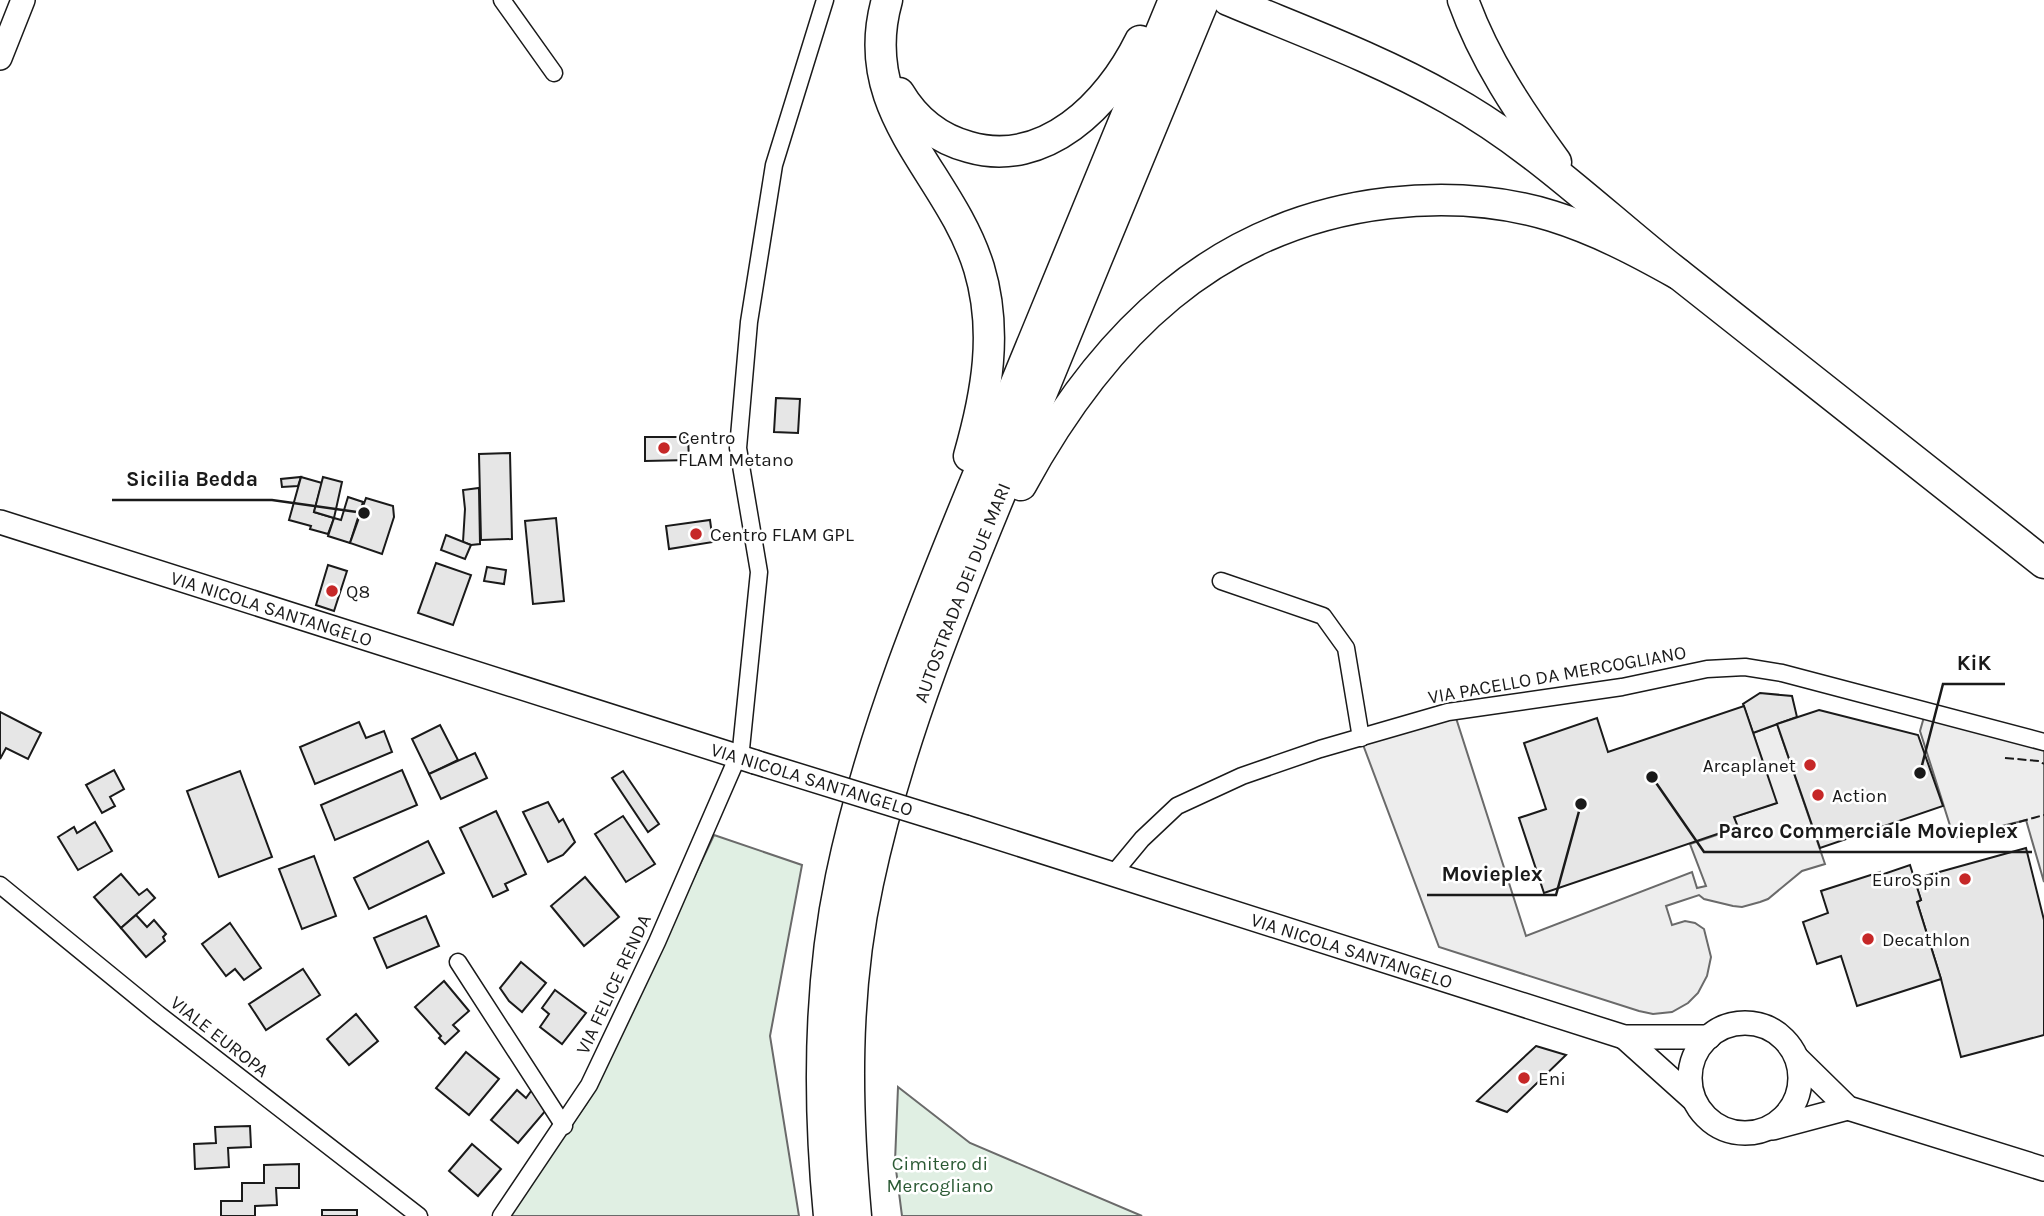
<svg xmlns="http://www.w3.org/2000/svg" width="2044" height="1216" font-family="Karla,sans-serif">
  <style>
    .green { fill: #e0efe3; stroke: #6a6a6a; stroke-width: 2 }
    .parking { fill: #ededed; stroke: #6a6a6a; stroke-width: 2 }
    .building { fill: #e6e6e6; stroke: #1a1a1a; stroke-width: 2 }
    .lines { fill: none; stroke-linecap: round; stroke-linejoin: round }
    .street-casing { stroke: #1a1a1a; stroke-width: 19 }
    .secondary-casing { stroke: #1a1a1a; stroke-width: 26 }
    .highway-casing { stroke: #1a1a1a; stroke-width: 33 }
    .street { stroke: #fff; stroke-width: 16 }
    .secondary { stroke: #fff; stroke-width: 23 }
    .highway { stroke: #fff; stroke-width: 30 }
    .secondary-bridge-casing { stroke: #1a1a1a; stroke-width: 26; stroke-linecap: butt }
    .secondary-bridge { stroke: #fff; stroke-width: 23 }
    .fence { stroke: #1a1a1a; stroke-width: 2; stroke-dasharray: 9 3.5; stroke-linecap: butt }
    .poi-dot { fill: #c62828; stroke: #fff; stroke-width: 2.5 }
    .labels { text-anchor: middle; stroke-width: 5; stroke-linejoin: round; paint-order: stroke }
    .poi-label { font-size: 19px; fill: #1a1a1a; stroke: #fff; text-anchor: start }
    .street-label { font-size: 19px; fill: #1a1a1a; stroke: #fff }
    .park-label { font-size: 19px; fill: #2b5a34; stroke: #fff }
    .leader { fill: none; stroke: #1a1a1a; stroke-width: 2.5 }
    .callout-dot { fill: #1a1a1a; stroke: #fff; stroke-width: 2.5 }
    .callout-label { font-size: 21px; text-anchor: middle; font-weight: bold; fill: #1a1a1a; stroke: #fff; stroke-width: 5; stroke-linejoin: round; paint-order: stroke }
  </style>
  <rect width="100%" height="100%" fill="#fff"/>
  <!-- green -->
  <g class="green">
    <path d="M714 835 802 865 770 1036 799 1216H507L587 1103Z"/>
    <path d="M898 1087 970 1143 1142 1216H902L895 1162Z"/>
  </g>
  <!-- parking -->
  <g class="parking">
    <path d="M1924 717 2044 747V882L2026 820 1954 838 1920 731Z"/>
    <path d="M1440 718H1456L1526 936 1692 872 1697 888 1706 886 1690 844 1737 828 1734 817 1776 803 1753 733 1777 724 1825 864 1802 871 1768 899 1760 902 1742 907 1733 906 1704 899 1699 895 1666 906 1672 925 1685 921 1695 923 1704 929 1711 957 1707 976 1698 993 1688 1003 1672 1012 1653 1014 1639 1011 1439 947 1362 742Z"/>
  </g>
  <!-- building -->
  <g class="building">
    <path d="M776 398 800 399 798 433 774 432Z"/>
    <path d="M645 437H688L689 460 645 461Z"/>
    <path d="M510 453 512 539 481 540 479 454Z"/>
    <path d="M301 477 298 486 282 487 281 479Z"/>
    <path d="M301 477 322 483 314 512 334 518 328 534 310 529 311 526 289 520Z"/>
    <path d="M323 477 342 482 334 518 314 512Z"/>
    <path d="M479 488 480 544 471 545 463 542 465 509 463 490Z"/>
    <path d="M348 497 363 502 350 543 328 536 334 518 341 520Z"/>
    <path d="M366 498 393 506 394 517 382 554 350 543Z"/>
    <path d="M556 518 564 601 533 604 525 521Z"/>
    <path d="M710 520 713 542 669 549 666 526Z"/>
    <path d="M446 535 471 545 465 559 441 550Z"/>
    <path d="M436 563 471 575 453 625 418 613Z"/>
    <path d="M328 565 347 571 334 611 316 605Z"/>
    <path d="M487 567 506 570 504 584 484 581Z"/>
    <path d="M1760 693 1792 696 1797 717 1753 733 1743 704Z"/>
    <path d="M1744 706 1777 803 1734 817 1738 827 1544 893 1519 818 1546 809 1524 743 1597 718 1608 752Z"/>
    <path d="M1819 710 1918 735 1943 806 1820 848 1777 724Z"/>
    <path d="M0 712 41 733 28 759 6 748 0 759Z"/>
    <path d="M359 722 366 738 384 731 392 752 315 784 300 747Z"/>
    <path d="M440 725 458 760 429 774 412 739Z"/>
    <path d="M475 753 487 778 441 799 429 774Z"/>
    <path d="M114 770 124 789 110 797 115 806 102 813 86 785Z"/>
    <path d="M402 770 417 805 335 840 321 805Z"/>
    <path d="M240 771 272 857 219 877 187 791Z"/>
    <path d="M623 771 659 824 648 832 612 778Z"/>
    <path d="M548 802 559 822 563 819 575 842 563 855 548 862 523 812Z"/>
    <path d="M496 811 526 874 505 884 508 890 493 897 460 828Z"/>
    <path d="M623 816 655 864 626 882 595 834Z"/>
    <path d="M95 822 112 851 78 870 58 837 74 827 77 833Z"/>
    <path d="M428 841 444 873 369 909 354 878Z"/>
    <path d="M2026 848 2044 920V1035L1961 1057 1941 979 1917 902 1921 900 1914 879Z"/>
    <path d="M314 856 336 916 302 929 279 869Z"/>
    <path d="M1910 865 1921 900 1917 902 1941 979 1857 1006 1841 956 1817 964 1803 922 1828 913 1821 891 1880 872 1881 875Z"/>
    <path d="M121 874 139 895 147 889 155 898 121 928 94 897Z"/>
    <path d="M585 877 619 917 584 946 551 906Z"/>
    <path d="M136 915 147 927 154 920 166 934 163 937 165 941 146 957 121 928Z"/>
    <path d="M426 916 439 946 387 968 374 938Z"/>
    <path d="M230 923 261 968 244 980 235 969 226 976 202 944Z"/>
    <path d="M521 962 546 983 522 1012 509 1001 500 988Z"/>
    <path d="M303 969 320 995 266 1030 249 1004Z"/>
    <path d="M444 981 469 1011 453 1025 459 1031 445 1044 439 1038 441 1036 415 1007Z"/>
    <path d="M555 990 586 1013 562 1044 540 1027 549 1014 542 1008Z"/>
    <path d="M356 1014 378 1041 349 1065 327 1039Z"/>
    <path d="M1536 1046 1566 1055 1507 1112 1477 1101Z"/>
    <path d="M466 1052 499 1079 469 1115 436 1088Z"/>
    <path d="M534 1087 547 1109 518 1143 491 1120 517 1090 526 1098Z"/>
    <path d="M250 1126 251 1147 228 1148 229 1167 195 1169 194 1144 216 1143 215 1127Z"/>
    <path d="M472 1144 501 1169 478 1196 449 1171Z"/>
    <path d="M299 1164V1188H276L277 1205 255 1206V1216H221V1201H242V1183H264V1165Z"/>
    <rect x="322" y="1210" width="35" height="6"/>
  </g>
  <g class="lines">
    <defs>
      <g id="street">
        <path d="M502 0 554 73"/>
        <path d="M1221 581 1323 616 1346 648 1361 738"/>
        <path d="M1113 874 1142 839 1177 806 1242 776 1320 749 1448 712 1622 687 1707 669 1745 667 1782 673 2044 742"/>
        <path d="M0 885 158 1014 419 1216"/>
        <path d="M458 962 564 1126"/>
        <path d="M501 1216 589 1085 657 942 741 749 759 572 738 448 749 322 774 165 825 0"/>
      </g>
      <g id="secondary">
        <path d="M0 58 23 0"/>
        <path id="s1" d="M0 522 755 762"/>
        <path id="s2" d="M965 827 1624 1037H1709"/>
        <circle cx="1745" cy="1078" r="55"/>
        <path d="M1624 1037 1693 1099"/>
        <path d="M1797 1058 1848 1108 2044 1169"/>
        <path d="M1773 1128 1848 1108"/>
      </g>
      <g id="highway">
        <path d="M887 0C855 113 949 171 979 268 998 331 987 393 969 456"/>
        <path d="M1228 0C1302 31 1379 59 1449 99 1530 144 1596 208 1667 265 1792 365 1918 464 2044 563"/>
        <path d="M1463 0C1484 59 1519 111 1556 162"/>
        <path d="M899 93C915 120 939 139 969 147 1045 169 1109 104 1140 41"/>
        <path d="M1021 485C1102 336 1214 223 1389 203 1443 197 1500 200 1552 216 1597 230 1637 251 1678 274"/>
        <path d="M829 1216C818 1103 818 988 841 877 874 719 939 570 1000 422 1058 281 1116 141 1174 0"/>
        <path id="s3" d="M856 1216C846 1105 844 993 868 883 900 732 961 588 1020 446 1081 297 1142 149 1204 0"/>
      </g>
    </defs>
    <!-- street casing -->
    <use href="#street" class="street-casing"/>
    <!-- secondary casing -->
    <use href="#secondary" class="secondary-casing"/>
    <!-- highway casing -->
    <use href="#highway" class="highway-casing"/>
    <!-- street -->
    <use href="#street" class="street"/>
    <!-- secondary -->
    <use href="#secondary" class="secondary"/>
    <!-- highway -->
    <use href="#highway" class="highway"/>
    <defs>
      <path id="secondary-bridge" d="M755 762 965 827"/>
    </defs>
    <!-- secondary-bridge casing -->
    <use href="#secondary-bridge" class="secondary-bridge-casing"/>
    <!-- secondary-bridge -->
    <use href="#secondary-bridge" class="secondary-bridge"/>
    <!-- fence -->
    <g class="fence">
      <path d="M2005 758 2039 761 2044 764"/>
      <path d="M1983 832 2044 815"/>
    </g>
  </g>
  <!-- markers -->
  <g class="poi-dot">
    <circle cx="664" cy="448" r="7"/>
    <circle cx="696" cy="534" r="7"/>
    <circle cx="332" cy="591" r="7"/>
    <circle cx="1810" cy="765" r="7"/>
    <circle cx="1818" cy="795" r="7"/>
    <circle cx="1965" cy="879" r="7"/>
    <circle cx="1868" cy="939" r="7"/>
    <circle cx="1524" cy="1078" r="7"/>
  </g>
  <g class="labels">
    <!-- poi labels -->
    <g class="poi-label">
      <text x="678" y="444">Centro<tspan x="678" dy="22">FLAM Metano</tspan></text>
      <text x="710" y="541">Centro FLAM GPL</text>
      <text x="346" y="598">Q8</text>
      <text x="1796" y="772" text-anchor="end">Arcaplanet</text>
      <text x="1832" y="802">Action</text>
      <text x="1951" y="886" text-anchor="end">EuroSpin</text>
      <text x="1882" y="946">Decathlon</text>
      <text x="1538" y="1085">Eni</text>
    </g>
    <!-- street labels -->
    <g class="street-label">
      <text dy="7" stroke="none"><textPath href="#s3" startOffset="640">AUTOSTRADA DEI DUE MARI</textPath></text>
      <text dy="7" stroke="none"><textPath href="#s1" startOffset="285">VIA NICOLA SANTANGELO</textPath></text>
      <text transform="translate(1557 674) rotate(-10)" y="7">VIA PACELLO DA MERCOGLIANO</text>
      <text transform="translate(812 779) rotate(17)" y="7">VIA NICOLA SANTANGELO</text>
      <text dy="7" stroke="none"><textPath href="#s2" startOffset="406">VIA NICOLA SANTANGELO</textPath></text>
      <text transform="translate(613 984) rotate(-65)" y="7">VIA FELICE RENDA</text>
      <text transform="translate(220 1036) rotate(38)" y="7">VIALE EUROPA</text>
    </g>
    <!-- park labels -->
    <g class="park-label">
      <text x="940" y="1170">Cimitero di<tspan x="940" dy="22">Mercogliano</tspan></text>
    </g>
  </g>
  <!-- callouts -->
  <path class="leader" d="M364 513L272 500H112M1920 773L1943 684H2005M1652 777L1704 852H2032M1581 804L1556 895H1427"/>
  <g class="callout-dot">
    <circle cx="364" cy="513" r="7"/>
    <circle cx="1920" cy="773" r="7"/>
    <circle cx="1652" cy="777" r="7"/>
    <circle cx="1581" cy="804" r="7"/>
  </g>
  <g class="callout-label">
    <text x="192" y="486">Sicilia Bedda</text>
    <text x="1974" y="670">KiK</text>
    <text x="1868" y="838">Parco Commerciale Movieplex</text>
    <text x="1492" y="881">Movieplex</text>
  </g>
</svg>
